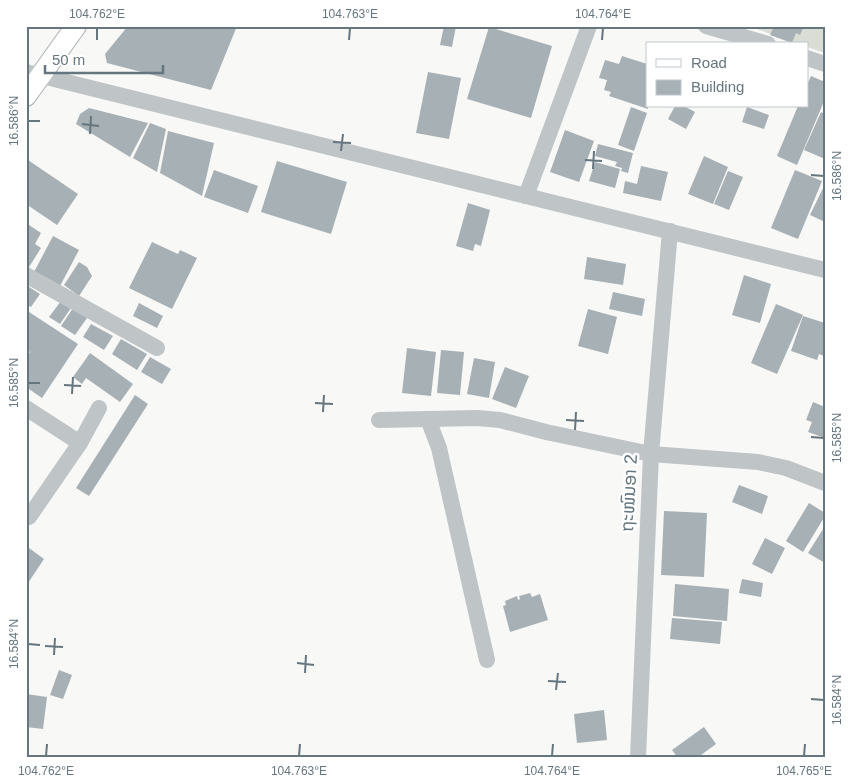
<svg xmlns="http://www.w3.org/2000/svg" width="851" height="784" font-family="Arial,'Noto Sans Lao',sans-serif">
  <style>
    .green { fill: #d9ddd5 }
    .building { fill: #a7b0b5 }
    .lines { fill: none; stroke-linecap: round; stroke-linejoin: round }
    .major-casing { stroke: #b3b9bc; stroke-width: 22 }
    .minor { stroke: #bfc4c7; stroke-width: 16 }
    .major { stroke: #fff; stroke-width: 20 }
    .ticks { fill: none; stroke: #65767f; stroke-width: 2 }
    .labels { text-anchor: middle; stroke-width: 5; stroke-linejoin: round; paint-order: stroke }
    .street-label { font-size: 18px; fill: #65767f; stroke: #fff }
    .neatline { fill: none; stroke: #65767f; stroke-width: 2 }
    .ticks-label { font-size: 12px; text-anchor: middle; fill: #65767f }
  </style>
  <rect width="100%" height="100%" fill="#f8f8f6"/>
  <!-- green -->
  <path class="green" d="M749 26H825V53L807 47V44H799Z"/>
  <!-- building -->
  <g class="building">
    <path d="M128 26H237L211 90 107 63 105 54Z"/>
    <path d="M444 26H456L452 47 440 45Z"/>
    <path d="M774 26H804L800 35 796 33 792 43 770 35Z"/>
    <path d="M489 27 552 46 531 118 467 99Z"/>
    <path d="M622 56 647 64 648 109 609 96 611 92 604 90 607 80 599 78 605 60 619 64Z"/>
    <path d="M428 72 461 78 449 139 416 133Z"/>
    <path d="M811 76 825 82V99L797 165 777 156 798 106H807V85Z"/>
    <path d="M675 106H684L695 112 686 129 668 119Z"/>
    <path d="M631 107 647 113 634 151 618 145Z"/>
    <path d="M747 107 769 115 764 129 742 122Z"/>
    <path d="M89 108 148 123 130 157 76 124 80 114Z"/>
    <path d="M821 112 825 114V159L804 150Z"/>
    <path d="M150 123 166 129 157 172 133 158Z"/>
    <path d="M565 130 594 141 579 182 550 172Z"/>
    <path d="M168 131 214 143 202 196 160 173Z"/>
    <path d="M598 144 633 153 628 173 621 171 622 168 615 166 617 162 595 156Z"/>
    <path d="M704 156 728 167 713 204 688 194Z"/>
    <path d="M28 160 78 194 57 225 26 204V163Z"/>
    <path d="M277 161 347 182 331 234 261 212Z"/>
    <path d="M595 162 620 169 615 188 589 181Z"/>
    <path d="M641 166 668 172 661 201 623 193 625 181 637 184Z"/>
    <path d="M214 170 258 186 248 213 204 197Z"/>
    <path d="M795 170 822 181 798 239 771 228Z"/>
    <path d="M728 171 743 177 729 210 714 204Z"/>
    <path d="M825 184V222L810 215Z"/>
    <path d="M468 203 490 210 481 246 475 244 473 251 456 246Z"/>
    <path d="M26 223 41 233 35 244 41 248 29 267 26 266Z"/>
    <path d="M53 236 79 250 60 286 34 272Z"/>
    <path d="M152 242 178 254 180 250 197 258 172 309 129 288Z"/>
    <path d="M587 257 626 264 623 285 584 279Z"/>
    <path d="M79 262 87 267 92 276 79 296 64 285Z"/>
    <path d="M744 275 771 284 760 323 732 315Z"/>
    <path d="M26 285 40 294 31 307 26 304Z"/>
    <path d="M613 292 645 299 642 316 609 309Z"/>
    <path d="M61 301 71 308 60 324 49 317Z"/>
    <path d="M139 303 163 316 157 328 133 316Z"/>
    <path d="M776 304 803 315 777 374 751 363Z"/>
    <path d="M73 308 87 318 75 335 61 326Z"/>
    <path d="M588 309 617 317 608 354 578 346Z"/>
    <path d="M26 310 78 344 42 398 26 387V357L30 352 26 349Z"/>
    <path d="M803 316 825 323V353L824 356 819 354 817 360 791 351Z"/>
    <path d="M91 324 113 336 104 350 83 337Z"/>
    <path d="M121 339 147 354 137 370 112 354Z"/>
    <path d="M407 348 436 352 431 396 402 393Z"/>
    <path d="M441 350 464 352 460 395 437 393Z"/>
    <path d="M90 353 133 384 120 402 86 378 82 384 73 377Z"/>
    <path d="M150 357 171 369 162 384 141 372Z"/>
    <path d="M474 358 495 362 489 398 467 394Z"/>
    <path d="M505 367 529 376 516 408 492 399Z"/>
    <path d="M135 395 148 404 89 496 76 488Z"/>
    <path d="M813 402 825 407V438L808 432 812 422 806 420Z"/>
    <path d="M739 485 768 496 762 514 732 502Z"/>
    <path d="M809 503 825 513V516L803 552 786 541Z"/>
    <path d="M664 511 707 513 704 577 661 575Z"/>
    <path d="M825 526V563L808 553Z"/>
    <path d="M765 538 785 548 772 574 752 564Z"/>
    <path d="M29 548 44 559 26 586V553Z"/>
    <path d="M742 579 763 583 761 597 739 593Z"/>
    <path d="M675 584 729 589 727 621 673 616Z"/>
    <path d="M530 593 532 597 540 594 548 620 510 632 503 606 506 605 505 601 517 596 518 600 520 599 519 596Z"/>
    <path d="M672 618 722 622 720 644 670 639Z"/>
    <path d="M59 670 72 675 63 699 50 695Z"/>
    <path d="M26 694 47 697 43 729 26 727Z"/>
    <path d="M604 710 607 740 577 743 574 714Z"/>
    <path d="M704 727 716 744 697 758H678L672 750Z"/>
  </g>
  <g class="lines">
    <defs>
      <path id="major" d="M26 96 76 26"/>
    </defs>
    <!-- major casing -->
    <use href="#major" class="major-casing"/>
    <!-- minor -->
    <g class="minor">
      <path d="M706 26 768 44"/>
      <path d="M807 58 825 64"/>
      <path d="M26 72 825 270"/>
      <path d="M526 196 589 26"/>
      <path d="M26 275 157 348"/>
      <path d="M26 408 80 443"/>
      <path d="M428 419 439 448 487 660"/>
      <path d="M379 420 477 418 500 420 546 432 651 454 758 462 786 468 825 483"/>
      <path d="M26 518 29 517 80 443 99 408"/>
      <path d="M638 758 651 454 670 231"/>
    </g>
    <!-- major -->
    <use href="#major" class="major"/>
  </g>
  <!-- ticks -->
  <path class="ticks" d="M97 40V28M349 40 350 28M602 40 603 28M28 121H40M82 124 99 126M90 134 91 116M333 142 351 143M341 151 343 134M585 160 602 161M593 169 594 151M811 175 824 176M28 383H40M64 385 81 386M72 394 73 377M315 403 333 404M323 412 324 395M566 420 584 421M575 430 576 412M811 437 824 438M28 644 40 645M45 646 63 647M54 655 55 638M297 663 314 665M305 673 306 655M548 681 566 682M556 690 558 673M811 699 824 700M46 756 47 744M299 756 300 744M552 756 553 744M804 756 805 744"/>
  <g class="labels">
    <!-- street labels -->
    <g class="street-label">
      <text transform="translate(629 493) rotate(-87)" y="6">ຖະໜົນອາ 2</text>
    </g>
  </g>
  <!-- border -->
  <rect width="851" height="784" fill="none" stroke="#ffffff" stroke-width="55"/>
  <!-- legend -->
  <rect x="646" y="42" width="162" height="65" fill="#ffffff" stroke="#c1c8cc"/>
  <rect x="656" y="59" width="25" height="8" fill="#ffffff" stroke="#c1c8cc"/>
  <text x="691" y="68" font-size="15" fill="#65767f">Road</text>
  <rect x="656" y="80" width="25" height="15" fill="#a7b0b5" stroke="#c1c8cc"/>
  <text x="691" y="92" font-size="15" fill="#65767f">Building</text>
  <!-- scale -->
  <path d="M45 65v8h118v-8" fill="none" stroke="#65767f" stroke-width="2.5"/>
  <text x="52" y="65" font-size="15" fill="#65767f" stroke="#ffffff" stroke-width="4" paint-order="stroke">50 m</text>
  <rect x="28" y="28" width="796" height="728" class="neatline"/>
  <g class="ticks-label">
    <text x="97" y="18">104.762°E</text>
    <text x="350" y="18">104.763°E</text>
    <text x="603" y="18">104.764°E</text>
    <text transform="translate(14 121) rotate(-90)" y="4">16.586°N</text>
    <text transform="translate(837 176) rotate(-90)" y="4">16.586°N</text>
    <text transform="translate(14 383) rotate(-90)" y="4">16.585°N</text>
    <text transform="translate(837 438) rotate(-90)" y="4">16.585°N</text>
    <text transform="translate(14 644) rotate(-90)" y="4">16.584°N</text>
    <text transform="translate(837 700) rotate(-90)" y="4">16.584°N</text>
    <text x="46" y="775">104.762°E</text>
    <text x="299" y="775">104.763°E</text>
    <text x="552" y="775">104.764°E</text>
    <text x="804" y="775">104.765°E</text>
  </g>
</svg>
